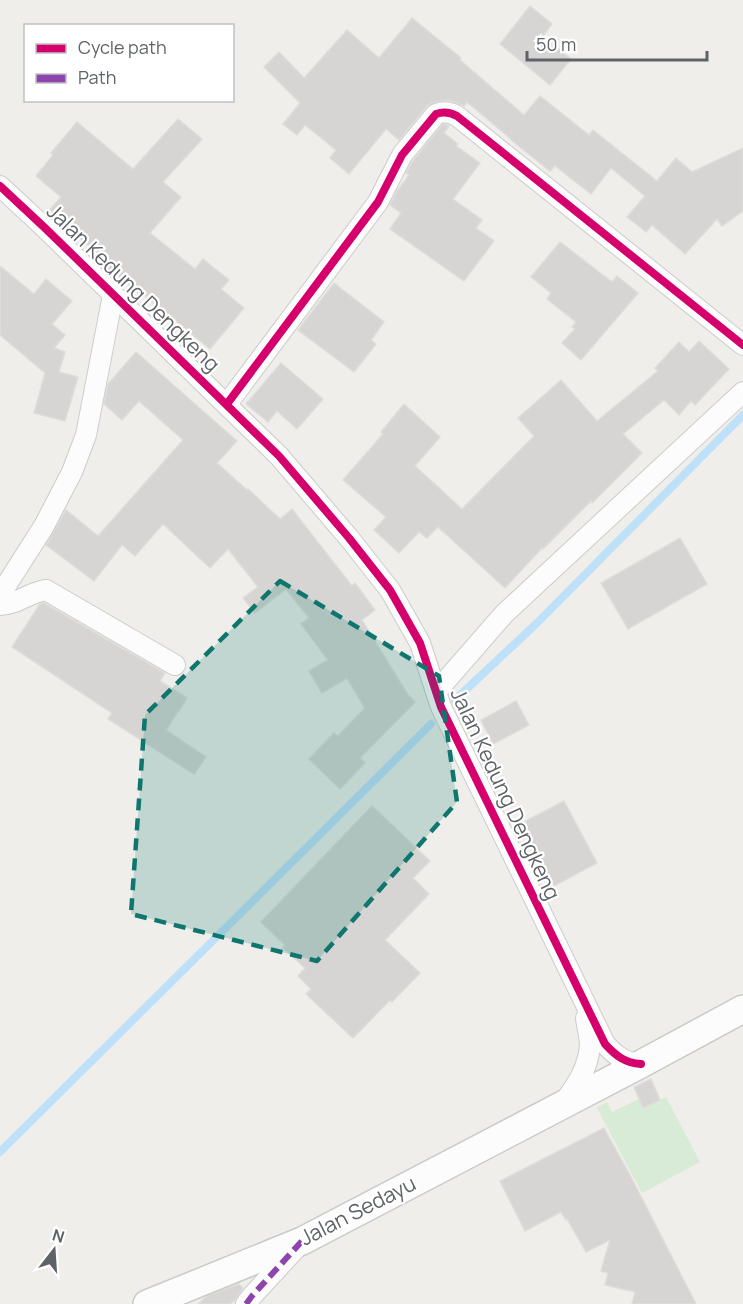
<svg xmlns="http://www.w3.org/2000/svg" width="743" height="1304" font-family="Manrope,sans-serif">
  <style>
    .green { fill: #d8ebd6 }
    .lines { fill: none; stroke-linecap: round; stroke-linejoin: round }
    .stream { stroke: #bfe0f9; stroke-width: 8 }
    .building { fill: #d6d5d3; stroke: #deddd9; stroke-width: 1.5 }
    .street-casing { stroke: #cbcccc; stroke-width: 22 }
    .secondary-casing { stroke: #cacacb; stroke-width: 30 }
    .street { stroke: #fdfcfc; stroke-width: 20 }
    .secondary { stroke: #fdfcfc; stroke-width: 27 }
    .quiet { stroke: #8e44ad; stroke-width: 6; stroke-dasharray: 12 6; stroke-linecap: butt }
    .cycleway-casing { stroke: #fff; stroke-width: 11 }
    .cycleway { stroke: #d6006c; stroke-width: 8 }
    .marked { fill: #0f766e; fill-opacity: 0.2; stroke: #0f766e; stroke-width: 4.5; stroke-dasharray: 12 8; stroke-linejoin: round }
    .labels { text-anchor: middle; stroke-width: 4.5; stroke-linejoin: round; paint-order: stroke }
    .street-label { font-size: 21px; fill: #5f6368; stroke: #fff }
  </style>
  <rect width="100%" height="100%" fill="#efeeea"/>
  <!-- green -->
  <path class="green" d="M666 1097 700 1162 642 1193 597 1108 607 1102 612 1112 639 1099 643 1108Z"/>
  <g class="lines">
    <!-- stream -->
    <g class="stream">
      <path d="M455 700 537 623 743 415"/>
      <path d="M0 1152 431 724"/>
    </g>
  </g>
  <!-- building -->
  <g class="building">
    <path d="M530 6 552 24 543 36 571 59 550 85 500 44Z"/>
    <path d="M412 18 461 58 460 60 524 115 540 96 589 135 593 130 657 181 676 158 692 172 743 148V211L722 226 717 219 685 254 652 225 646 232 627 217 645 196 611 168 591 194 555 166 550 171 511 140V139L467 102 464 106 455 102 447 100 432 103 427 106 399 140 386 129 349 174 330 158 336 150 305 125 297 135 283 124 300 103 264 67 279 52 304 78 347 30 379 58Z"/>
    <path d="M178 119 202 139 163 182 181 197 150 233 195 269 203 259 229 280 221 289 244 308 210 349 139 291 138 292 116 274 113 277 94 259 99 254 65 227 63 229 47 213 61 197 36 176 53 155 51 153 77 122 133 169Z"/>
    <path d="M443 124 449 126 444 133 458 144 456 146 480 163 453 199 482 220 476 228 494 241 464 281 390 229 401 213 390 205 397 191 409 175 406 173 412 162Z"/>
    <path d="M560 242 612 282 617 276 638 293 581 360 562 343 575 329 572 327 576 322 547 299 551 293 531 277Z"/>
    <path d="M0 266 34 294 46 279 72 301 52 324 65 335 54 348 65 352 59 372 78 377 65 421 34 413 45 373 0 335Z"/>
    <path d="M334 283 384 322 371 340 376 344 354 372 298 330Z"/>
    <path d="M699 341 729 369 695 405 691 401 679 415 664 400 623 434 642 453 592 503 591 501 543 549 542 548 505 588 438 527 427 538 419 532 399 553 374 530 386 517 343 480 383 434 381 432 404 404 440 437 415 466 462 509 534 436 518 418 561 380 597 421 658 371 655 368 679 342 689 352Z"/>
    <path d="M136 352 237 441 217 463 247 490 248 489 280 519 292 509 352 586 355 583 375 610 362 620 408 695 415 702 360 758 365 763 340 789 309 759 334 733 338 736 365 708 347 678 322 693 309 671 328 660 301 624 309 618 286 589 255 613 243 598 258 587 228 549 210 568 163 524 135 556 122 545 94 581 46 545 66 510 98 536 183 440 139 401 122 420 104 404 108 384Z"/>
    <path d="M281 363 323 399 297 429 277 411 268 422 246 404Z"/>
    <path d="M680 538 707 584 628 629 601 583Z"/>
    <path d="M44 603 165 673 160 681 187 698 166 730 206 757 194 774 108 719 112 713 12 647 40 604Z"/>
    <path d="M516 701 529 725 493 744 481 720Z"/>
    <path d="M564 801 597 863 554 886 520 824Z"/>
    <path d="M372 806 430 861 413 878 429 894 385 940 420 973 392 1002 390 1000 353 1038 306 994 311 989 298 976 305 968 283 948 285 945 261 922Z"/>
    <path d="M651 1079 660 1100 643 1108 634 1087Z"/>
    <path d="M604 1128 631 1177 696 1304H632L635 1292 605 1285 608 1273 601 1271 610 1240 586 1252 567 1219 566 1220 561 1212 525 1231 500 1181Z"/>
    <path d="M239 1284 243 1288 235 1300 230 1304H198L207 1296Z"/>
  </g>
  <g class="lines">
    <defs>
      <g id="street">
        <path d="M0 186 45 228 279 456 349 538 390 590 420 643 441 707 605 1044C616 1056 625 1063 641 1064"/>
        <path d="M227 404 378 202 402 155 436 114C444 111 450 112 457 116L743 345"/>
        <path d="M0 595 44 526 72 472 86 435 113 295"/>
        <path d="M0 605C16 605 30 592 46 590L175 665"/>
        <path d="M436 692 504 614 743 392"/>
        <path d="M564 1102C577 1085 588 1068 590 1046 590 1037 587 1027 586 1018"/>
        <path d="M246 1304 252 1296 298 1246"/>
      </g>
      <path id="secondary" d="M147 1304 302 1241 641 1064 743 1009"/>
    </defs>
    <!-- street casing -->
    <use href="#street" class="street-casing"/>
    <!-- secondary casing -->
    <use href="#secondary" class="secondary-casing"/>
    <!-- street -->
    <use href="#street" class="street"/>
    <!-- secondary -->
    <use href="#secondary" class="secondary"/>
    <!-- quiet -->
    <path class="quiet" d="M246 1304 252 1296 302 1241"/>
    <defs>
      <g id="cycleway">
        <path d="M0 186 45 228 279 456 349 538 390 590 420 643 441 707 605 1044C616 1056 625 1063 641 1064"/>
        <path d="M227 404 378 202 402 155 436 114C444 111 450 112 457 116L743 345"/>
      </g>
    </defs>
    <!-- cycleway casing -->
    <use href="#cycleway" class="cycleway-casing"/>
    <!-- cycleway -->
    <use href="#cycleway" class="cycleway"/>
  </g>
  <!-- marked area -->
  <path class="marked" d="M280 581 439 676 457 802 317 961 131 914 145 715Z"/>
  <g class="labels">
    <!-- street labels -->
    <g class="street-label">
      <text transform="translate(133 288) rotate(44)" y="7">Jalan Kedung Dengkeng</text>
      <text transform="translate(505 794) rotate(65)" y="7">Jalan Kedung Dengkeng</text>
      <text transform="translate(358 1211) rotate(-27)" y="7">Jalan Sedayu</text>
    </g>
  </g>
  <!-- legend -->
  <rect x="24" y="24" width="210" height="78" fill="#ffffff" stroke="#bfc1c3" stroke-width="1.5"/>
  <rect x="36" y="44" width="30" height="9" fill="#d6006c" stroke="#bfc1c3" stroke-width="1.5"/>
  <text x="78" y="54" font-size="18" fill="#5f6368">Cycle path</text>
  <rect x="36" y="74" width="30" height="9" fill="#8e44ad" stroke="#bfc1c3" stroke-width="1.5"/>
  <text x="78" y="84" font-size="18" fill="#5f6368">Path</text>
  <!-- north arrow -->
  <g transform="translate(54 1250) rotate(17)" stroke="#ffffff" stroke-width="4.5" paint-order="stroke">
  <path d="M0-4.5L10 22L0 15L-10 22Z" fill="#5f6368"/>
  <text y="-9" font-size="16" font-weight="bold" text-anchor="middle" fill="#5f6368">N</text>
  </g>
  <!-- scale -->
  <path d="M527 51v9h180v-9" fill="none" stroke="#5f6368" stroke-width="3"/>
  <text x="536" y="51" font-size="18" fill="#5f6368" stroke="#ffffff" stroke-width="4.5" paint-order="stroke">50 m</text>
</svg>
